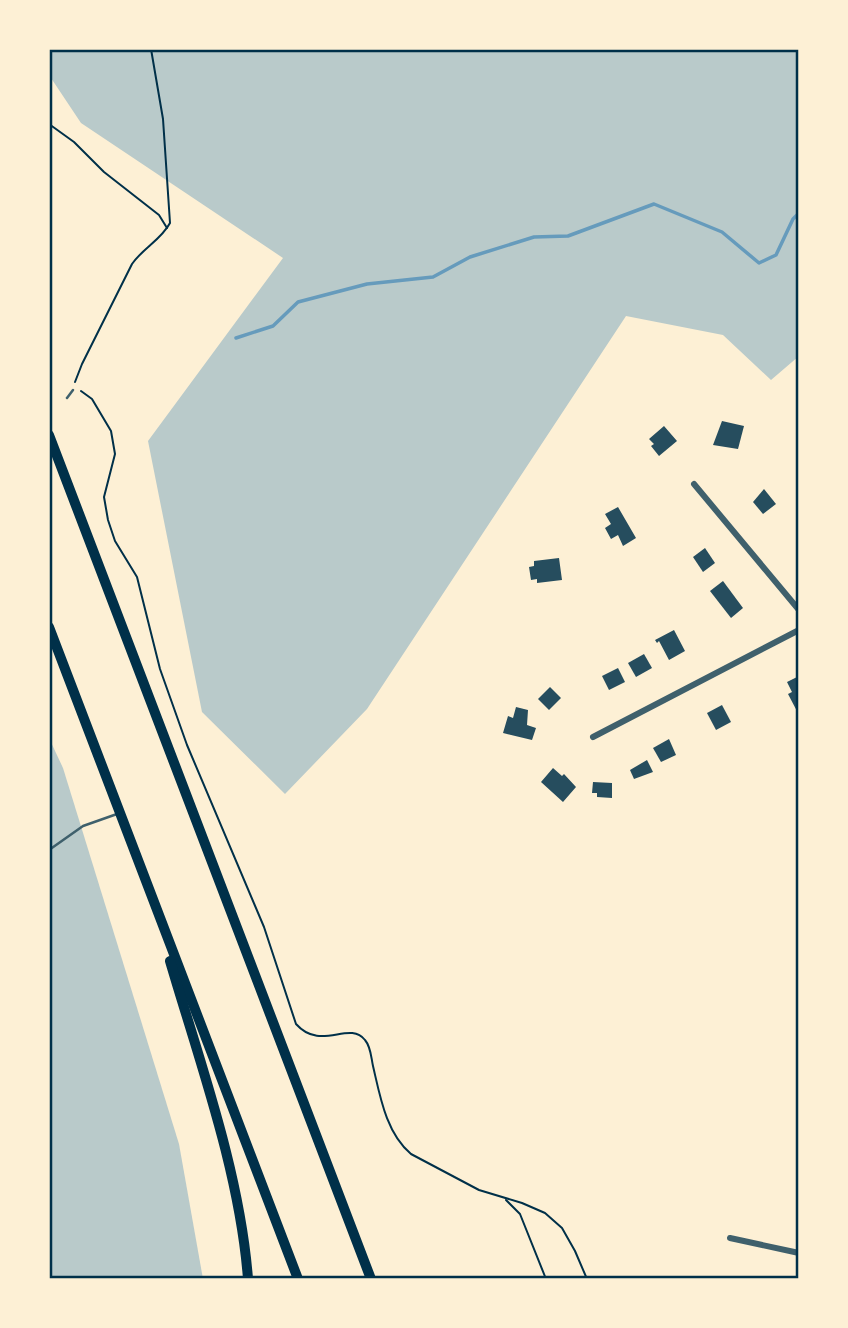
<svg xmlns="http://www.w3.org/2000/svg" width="848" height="1328" font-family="Mulish,sans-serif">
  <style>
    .green { fill: #b9caca }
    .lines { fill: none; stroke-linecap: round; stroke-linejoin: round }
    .stream { stroke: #669bbc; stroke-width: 3.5 }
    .building { fill: #264d5e }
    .path { stroke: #003049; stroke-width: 2 }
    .service { stroke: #3f606c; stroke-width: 2.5 }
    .minor { stroke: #3f606c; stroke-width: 6 }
    .motorway { stroke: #003049; stroke-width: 10 }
    .neatline { fill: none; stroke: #003049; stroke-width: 2.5 }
  </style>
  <rect width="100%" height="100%" fill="#fdf0d5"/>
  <!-- green -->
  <g class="green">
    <path d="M49 49H799V356L771 380 723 335 626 316 367 709 285 794 202 712 148 441 283 258 81 123 49 75Z"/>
    <path d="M49 738 63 768 179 1144 203 1279H49Z"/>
  </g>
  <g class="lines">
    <!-- stream -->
    <path class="stream" d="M236 338 273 326 298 302 367 284 433 277 470 257 534 237 568 236 654 204 722 232 759 263 776 255 793 219 799 213"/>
  </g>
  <!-- building -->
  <g class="building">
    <path d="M722 421 744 426 738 449 713 445Z"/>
    <path d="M664 426 677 441 659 456 651 446 654 444 649 439Z"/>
    <path d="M764 489 776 504 763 514 753 502Z"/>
    <path d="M618 507 636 538 623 546 618 535 611 539 605 528 611 524 605 514Z"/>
    <path d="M705 548 715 563 703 572 693 557Z"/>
    <path d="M559 558 562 580 537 583V579L531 580 529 567 534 566V561Z"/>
    <path d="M723 581 743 608 731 618 710 591Z"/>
    <path d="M674 630 685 651 669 660 659 641 657 643 655 640Z"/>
    <path d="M644 654 652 668 636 677 628 663Z"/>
    <path d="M618 668 625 682 609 690 602 676Z"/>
    <path d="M799 676V715L788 694 792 692 787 682Z"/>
    <path d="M550 687 561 698 549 710 538 699Z"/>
    <path d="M722 705 731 722 716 730 707 713Z"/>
    <path d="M516 707 528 710 527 725 536 728 532 740 503 733 508 716 513 718Z"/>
    <path d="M669 739 676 755 661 762 653 748Z"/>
    <path d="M647 760 653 772 634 779 630 770Z"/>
    <path d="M553 768 562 776 564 774 576 787 563 802 541 782Z"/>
    <path d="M593 782 612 783V798L597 797V793H592Z"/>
  </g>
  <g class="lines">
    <!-- path -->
    <g class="path">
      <path d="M49 124 74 142 104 172 159 215 167 228"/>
      <path d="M75 382 82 364 132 264C143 248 161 240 170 223L163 119 151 49"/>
      <path d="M81 391 92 399 111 431 115 454 104 497 108 520 115 541 137 577 160 669 187 745 264 927 296 1024C321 1052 349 1020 365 1040 371 1047 371 1057 373 1066 380 1096 386 1133 411 1154L479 1190 522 1203 545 1213 562 1228 575 1251 587 1279"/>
      <path d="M506 1200 520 1214 546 1279"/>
    </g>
    <!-- service -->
    <g class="service">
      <path d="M67 398 73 390"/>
      <path d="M49 850 83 826 117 814"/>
    </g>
    <!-- minor -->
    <g class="minor">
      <path d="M694 484 799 610"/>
      <path d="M593 737 799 630"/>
      <path d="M730 1238 799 1253"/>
    </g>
    <!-- motorway -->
    <g class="motorway">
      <path d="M49 435 371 1279"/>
      <path d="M49 627 298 1279"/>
      <path d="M170 961C200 1063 240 1173 248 1279"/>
    </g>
  </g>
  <!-- border -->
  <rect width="848" height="1328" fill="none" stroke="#fdf0d5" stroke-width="102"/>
  <rect x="51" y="51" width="746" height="1226" class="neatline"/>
</svg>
